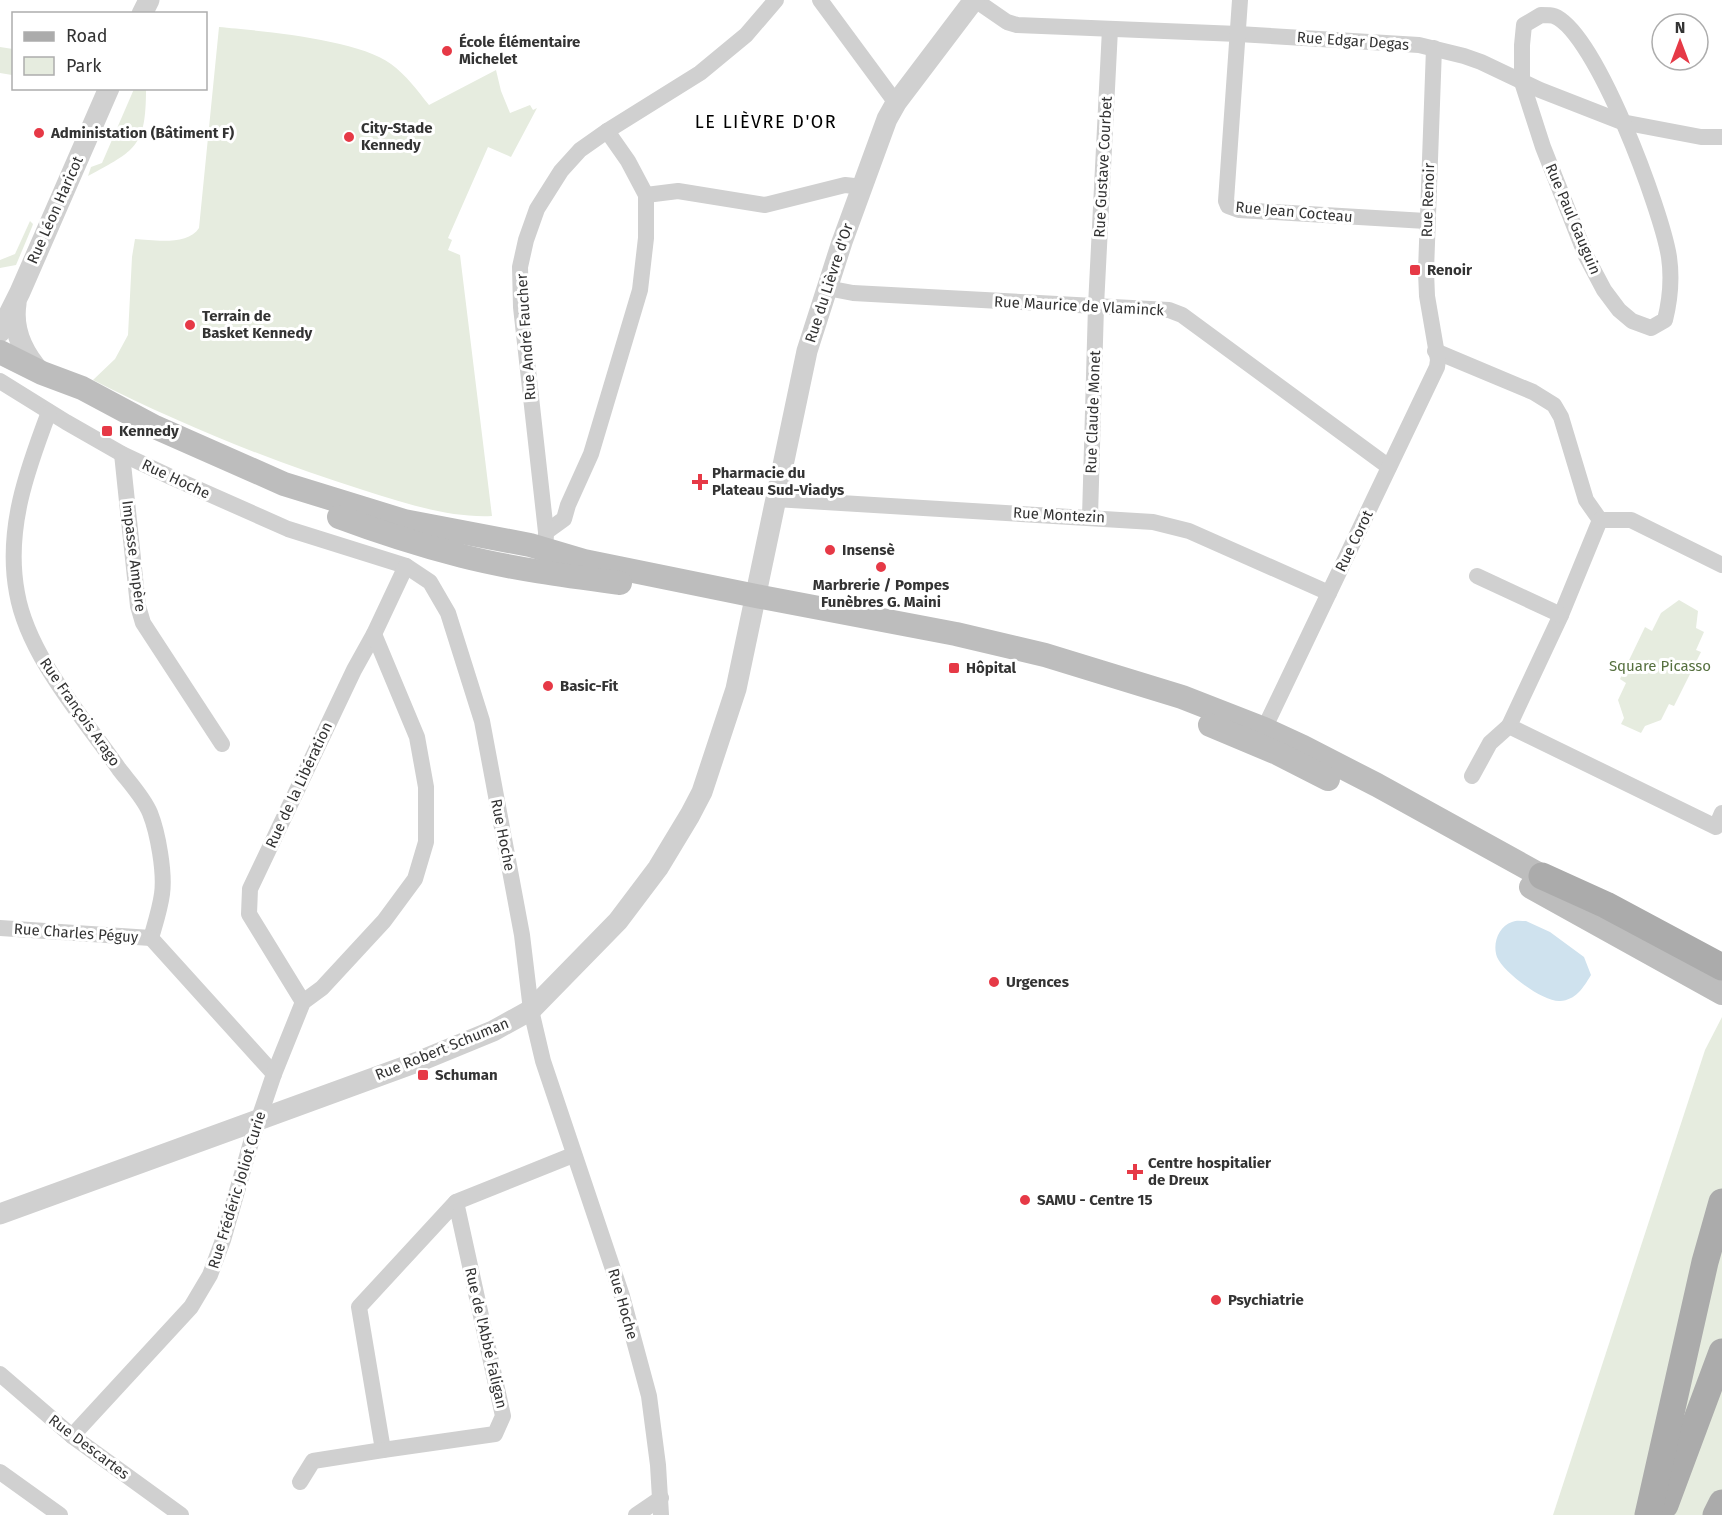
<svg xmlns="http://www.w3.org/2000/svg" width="1722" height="1515" font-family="'Fira Sans',sans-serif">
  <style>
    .green { fill: #e6ecdf }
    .water { fill: #cfe2ee }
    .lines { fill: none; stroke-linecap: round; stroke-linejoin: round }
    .minor { stroke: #d0d0d0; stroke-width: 16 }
    .tertiary { stroke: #d0d0d0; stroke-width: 21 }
    .secondary { stroke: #bdbdbd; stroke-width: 24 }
    .primary { stroke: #ababab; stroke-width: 27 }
    .poi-dot { fill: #e63946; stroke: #fff; stroke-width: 2 }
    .labels { text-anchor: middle; stroke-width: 6; stroke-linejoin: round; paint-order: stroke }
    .street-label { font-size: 15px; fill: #333; stroke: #fff }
    .poi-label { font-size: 15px; font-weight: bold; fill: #333; stroke: #fff; text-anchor: start }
    .park-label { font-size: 15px; fill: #56703f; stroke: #fff }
    .quarter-label { font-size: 18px; letter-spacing: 1.5px; fill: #000; stroke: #fff }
  </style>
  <rect width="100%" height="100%" fill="#fff"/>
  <!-- green -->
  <g class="green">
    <path d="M219 27C262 31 358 39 391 64 406 75 417 90 429 105L496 70 501 91 510 113 530 105 533 110 537 108 511 157 488 147 448 238 452 240 448 250 460 255 492 516C448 518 405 503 363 490 270 461 180 424 93 380L115 359 128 335 132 257 135 239C153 240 188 246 199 228Z"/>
    <path d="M0 47 13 49 12 75 0 73Z"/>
    <path d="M134 89H146C146 147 136 150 88 176L91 167 102 163Z"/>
    <path d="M30 221 33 224 32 227 16 265 0 268V260L15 254Z"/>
    <path d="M1679 600 1698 611 1696 628 1704 632 1696 650 1701 652 1674 706 1669 704 1661 720 1645 726 1641 733 1621 724 1624 718 1618 700 1626 683 1620 679 1645 627 1652 631 1661 613Z"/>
    <path d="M1722 1017V1515H1553L1705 1050Z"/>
  </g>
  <!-- water -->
  <path class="water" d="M1526 921 1550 932 1584 957 1591 975C1583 988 1576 1000 1560 1001 1543 1002 1503 972 1497 957 1492 943 1499 926 1512 922 1516 920 1522 921 1526 921Z"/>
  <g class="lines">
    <!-- minor -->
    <g class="minor">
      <path d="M820 0 896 103"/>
      <path d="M975 0 1007 22 1017 25 1238 34 1419 45 1464 56 1481 62 1540 90 1622 122 1701 137H1722"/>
      <path d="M1240 0 1226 201 1228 206 1239 210 1426 221"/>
      <path d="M1541 15C1545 15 1551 15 1554 16 1596 32 1662 212 1669 257 1672 278 1670 300 1665 320L1651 328 1632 321 1619 310 1604 290 1586 256 1543 147 1522 82V45L1524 25Z"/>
      <path d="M646 195 678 191 765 205 845 185 863 187"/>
      <path d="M827 288 853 293 1169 310 1182 315 1389 467"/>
      <path d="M1435 351 1533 392 1554 405 1561 417 1586 500 1600 520"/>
      <path d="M0 381 66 422 122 454 173 478 288 529 406 566 430 582 448 613 482 721 522 935 531 1010 543 1061 622 1296 649 1396 658 1465 661 1515"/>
      <path d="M49 412C27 470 5 530 17 593 28 656 83 717 119 769 129 782 144 798 150 813 158 833 165 873 162 894 160 909 155 924 151 938"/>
      <path d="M122 454 138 606 143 623 222 744"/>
      <path d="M775 499 1153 522 1189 531 1329 593"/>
      <path d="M1090 517 1096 306 1110 29"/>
      <path d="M1600 520 1561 615 1509 726 1716 827 1722 813"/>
      <path d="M1600 520H1631L1722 565"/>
      <path d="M546 532 564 519 568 505 591 454 640 290 646 238V195L628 161 607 131"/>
      <path d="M545 559 546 532 521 307 520 267 526 240 537 209 561 171 580 150 607 131 700 73 746 35 776 0"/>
      <path d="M1477 576 1561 615"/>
      <path d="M1264 729 1437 367 1438 360 1427 296 1426 271 1434 48"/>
      <path d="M1472 776 1490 743 1509 726"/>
      <path d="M0 928 151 938"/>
      <path d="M151 938 274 1074"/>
      <path d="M303 1002 249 914 250 889 354 670 374 634 406 566"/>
      <path d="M456 1202 503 1416 495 1434 383 1450 359 1307Z"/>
      <path d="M456 1202 573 1155"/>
      <path d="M0 1374 72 1436 181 1515"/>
      <path d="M72 1436 191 1307 210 1275 223 1240 252 1139 274 1074 303 1002 322 988 384 921 415 879 426 842V787L417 737 374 634"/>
      <path d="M0 1472 60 1515"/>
      <path d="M300 1482 313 1461 383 1450"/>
      <path d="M636 1515 661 1498"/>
    </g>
    <!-- tertiary -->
    <g class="tertiary">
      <path d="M142 14 149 0"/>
      <path d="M16 304C12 330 23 353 41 373"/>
      <path d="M0 332 20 292 109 88"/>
      <path d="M0 1214 420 1061 493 1031 531 1010 618 921 658 868 690 815 702 792 736 689 807 351 842 242 887 119 896 103 974 0"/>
    </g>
    <!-- secondary -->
    <g class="secondary">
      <path d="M0 352 42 373 82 388 155 427 284 484 404 521 530 545 584 561 756 596 956 634 1045 655 1182 697 1264 729 1303 747 1377 785 1558 885"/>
      <path d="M339 517C379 532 420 545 462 556 513 569 567 576 620 583"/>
      <path d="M1210 725 1277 753 1328 779"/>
      <path d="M1531 887 1722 993"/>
    </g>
    <!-- primary -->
    <g class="primary">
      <path d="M1542 876 1606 905 1722 967"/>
      <path d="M1665 1505 1722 1352"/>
      <path d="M1648 1515 1705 1262 1722 1202"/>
      <path d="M1716 1515 1722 1503"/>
    </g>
  </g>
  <!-- markers -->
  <g class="poi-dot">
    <circle cx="447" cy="51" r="6"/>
    <circle cx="39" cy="133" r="6"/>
    <circle cx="349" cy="137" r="6"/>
    <rect x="1409" y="264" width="12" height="12" rx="3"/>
    <circle cx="190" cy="325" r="6"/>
    <rect x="101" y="425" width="12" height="12" rx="3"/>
    <path d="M697 473h6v6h6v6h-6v6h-6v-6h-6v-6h6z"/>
    <circle cx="830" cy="550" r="6"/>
    <circle cx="881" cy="567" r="6"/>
    <rect x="948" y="662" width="12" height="12" rx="3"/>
    <circle cx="548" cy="686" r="6"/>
    <circle cx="994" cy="982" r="6"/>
    <rect x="417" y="1069" width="12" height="12" rx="3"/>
    <path d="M1132 1163h6v6h6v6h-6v6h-6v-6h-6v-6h6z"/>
    <circle cx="1025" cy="1200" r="6"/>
    <circle cx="1216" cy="1300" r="6"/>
  </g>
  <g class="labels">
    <!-- street labels -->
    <g class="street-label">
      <text transform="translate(1353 41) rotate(4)" y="5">Rue Edgar Degas</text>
      <text transform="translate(1103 167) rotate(-87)" y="5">Rue Gustave Courbet</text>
      <text transform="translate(1428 200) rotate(-88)" y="5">Rue Renoir</text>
      <text transform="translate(55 210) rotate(-66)" y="5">Rue Léon Haricot</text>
      <text transform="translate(1294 212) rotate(5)" y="5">Rue Jean Cocteau</text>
      <text transform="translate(1573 219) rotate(67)" y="5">Rue Paul Gauguin</text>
      <text transform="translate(829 283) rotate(-72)" y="5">Rue du Lièvre d'Or</text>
      <text transform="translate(1079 306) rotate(3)" y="5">Rue Maurice de Vlaminck</text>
      <text transform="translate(526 337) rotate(-94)" y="5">Rue André Faucher</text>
      <text transform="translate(1093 412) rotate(-88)" y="5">Rue Claude Monet</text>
      <text transform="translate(176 479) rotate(25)" y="5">Rue Hoche</text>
      <text transform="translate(1059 515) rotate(3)" y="5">Rue Montezin</text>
      <text transform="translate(1354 541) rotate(-64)" y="5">Rue Corot</text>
      <text transform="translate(134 556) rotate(83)" y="5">Impasse Ampère</text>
      <text transform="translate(80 712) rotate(55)" y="5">Rue François Arago</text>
      <text transform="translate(299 785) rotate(-65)" y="5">Rue de la Libération</text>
      <text transform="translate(503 835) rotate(79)" y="5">Rue Hoche</text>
      <text transform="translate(76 933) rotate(4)" y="5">Rue Charles Péguy</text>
      <text transform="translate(442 1049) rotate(-22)" y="5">Rue Robert Schuman</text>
      <text transform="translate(237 1190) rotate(-73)" y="5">Rue Frédéric Joliot Curie</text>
      <text transform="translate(623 1304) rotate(74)" y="5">Rue Hoche</text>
      <text transform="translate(486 1338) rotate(77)" y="5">Rue de l'Abbé Faligan</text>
      <text transform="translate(89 1447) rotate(37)" y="5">Rue Descartes</text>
    </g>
    <!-- poi labels -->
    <g class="poi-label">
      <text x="459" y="47">École Élémentaire<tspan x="459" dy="17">Michelet</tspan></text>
      <text x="361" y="133">City-Stade<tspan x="361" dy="17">Kennedy</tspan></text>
      <text x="51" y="138">Administation (Bâtiment F)</text>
      <text x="1427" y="275">Renoir</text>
      <text x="202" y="321">Terrain de<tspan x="202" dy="17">Basket Kennedy</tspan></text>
      <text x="119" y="436">Kennedy</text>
      <text x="712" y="478">Pharmacie du<tspan x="712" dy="17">Plateau Sud-Viadys</tspan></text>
      <text x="842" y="555">Insensè</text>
      <text x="881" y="590" text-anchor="middle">Marbrerie / Pompes<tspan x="881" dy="17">Funèbres G. Maini</tspan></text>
      <text x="966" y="673">Hôpital</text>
      <text x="560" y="691">Basic-Fit</text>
      <text x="1006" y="987">Urgences</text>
      <text x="435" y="1080">Schuman</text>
      <text x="1148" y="1168">Centre hospitalier<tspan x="1148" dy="17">de Dreux</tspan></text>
      <text x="1037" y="1205">SAMU - Centre 15</text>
      <text x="1228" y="1305">Psychiatrie</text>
    </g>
    <!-- park labels -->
    <g class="park-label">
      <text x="1660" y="671">Square Picasso</text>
    </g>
    <!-- quarter labels -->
    <g class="quarter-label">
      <text x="766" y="128">LE LIÈVRE D'OR</text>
    </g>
  </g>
  <!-- legend -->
  <rect x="12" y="12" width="195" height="78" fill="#ffffff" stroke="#adadad" stroke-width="1.5"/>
  <rect x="24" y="32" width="30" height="9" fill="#ababab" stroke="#adadad" stroke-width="1.5"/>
  <text x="66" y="42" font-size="18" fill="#333333">Road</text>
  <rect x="24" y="57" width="30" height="18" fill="#e6ecdf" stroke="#adadad" stroke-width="1.5"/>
  <text x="66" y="72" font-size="18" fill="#333333">Park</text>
  <!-- north arrow -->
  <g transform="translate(1680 42)"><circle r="28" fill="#ffffff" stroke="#adadad" stroke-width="1.5"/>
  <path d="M0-4.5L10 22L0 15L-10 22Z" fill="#e63946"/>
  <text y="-9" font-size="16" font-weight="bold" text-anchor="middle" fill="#333333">N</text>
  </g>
</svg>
